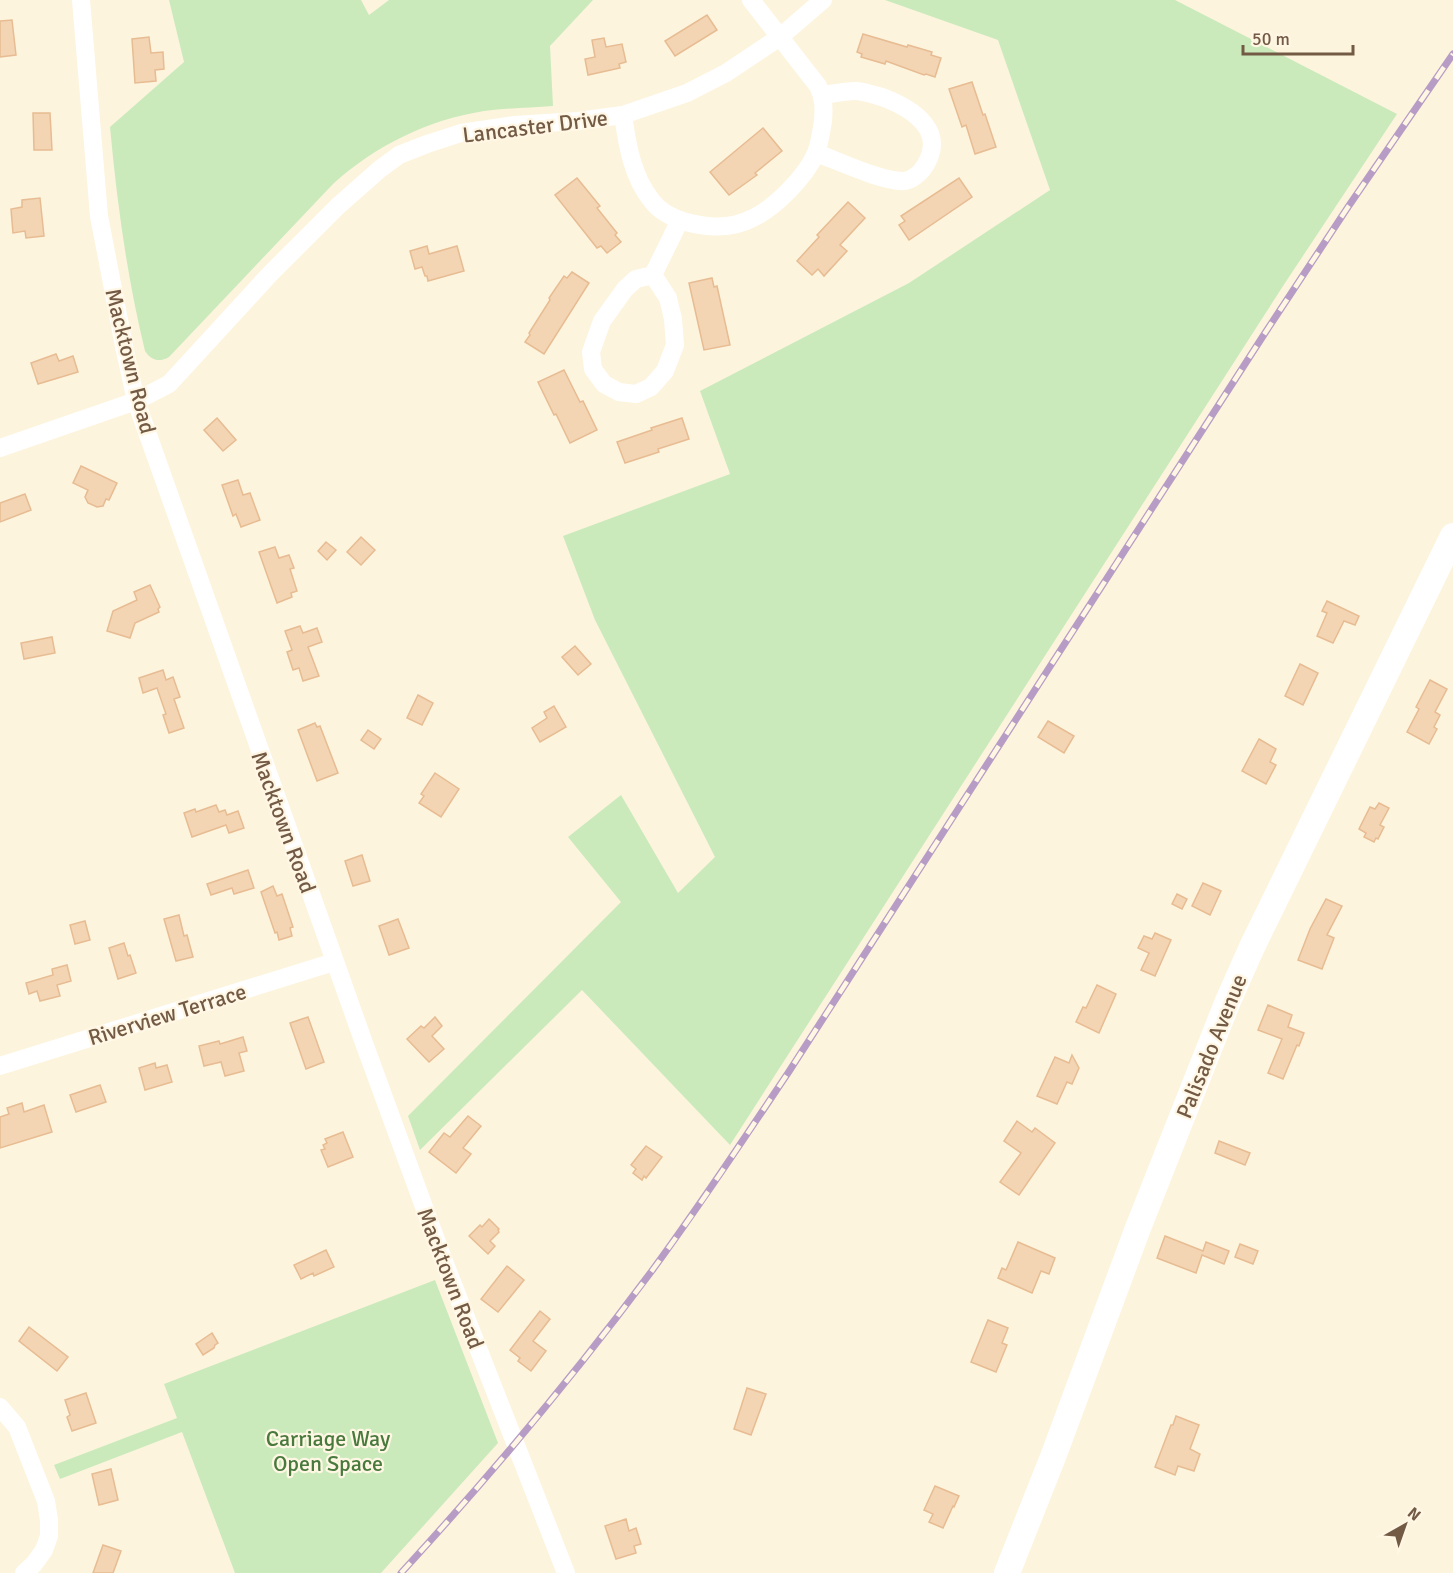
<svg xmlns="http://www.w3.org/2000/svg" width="1453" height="1573" font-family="Signika,sans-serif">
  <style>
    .green { fill: #caeabc }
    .building { fill: #f3d4b3; stroke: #e7bc93; stroke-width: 1.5 }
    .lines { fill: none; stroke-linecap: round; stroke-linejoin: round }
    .minor { stroke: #fff; stroke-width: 18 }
    .secondary { stroke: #fff; stroke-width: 26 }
    .rail-casing { stroke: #b79dc5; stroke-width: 7 }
    .rail { stroke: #fff7e4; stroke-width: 4.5; stroke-dasharray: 14; stroke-linecap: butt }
    .labels { text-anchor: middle; stroke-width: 4.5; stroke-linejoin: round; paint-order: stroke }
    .street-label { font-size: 22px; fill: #735a45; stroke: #fff7e4 }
    .park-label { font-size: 22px; fill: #48793d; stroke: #fff7e4 }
  </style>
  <rect width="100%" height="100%" fill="#fdf4dd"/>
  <!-- green -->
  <g class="green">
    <path d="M169 0H361L369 15 389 0H593L550 46 553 106C530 108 507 108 484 111 427 120 375 146 333 184L169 357C159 363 151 360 145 351 127 277 117 203 110 127L184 62Z"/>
    <path d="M885 0H1175L1397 114 1285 283 730 1145 582 990 420 1150 408 1116 621 902 568 837 621 795 678 893 715 857 595 620 563 536 730 474 700 391 909 283 1050 190 998 40Z"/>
    <path d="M435 1280 498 1443 381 1573H235L182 1432 60 1479 54 1465 177 1418 164 1384Z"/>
  </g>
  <!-- building -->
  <g class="building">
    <path d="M707 15 717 30 675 56 665 41Z"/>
    <path d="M12 20 16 55 0 57V21Z"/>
    <path d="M863 34 907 47 908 45 932 52 931 55 941 58 935 77 926 74 924 75 886 61 885 64 861 57 862 54 857 52Z"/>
    <path d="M149 37 151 53 163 52 164 69 155 70 156 81 135 83 132 39Z"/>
    <path d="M604 38 606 47 622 44 626 62 619 64 620 68 588 75 585 59 595 57 592 40Z"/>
    <path d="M972 82 983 115 985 114 996 147 975 154 966 125 962 127 949 89Z"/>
    <path d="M33 113H50L52 150H34Z"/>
    <path d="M763 128 782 151 755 173 757 175 729 195 710 172Z"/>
    <path d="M577 178 600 206 597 208 617 233 615 235 621 242 607 253 601 246 597 248 555 195Z"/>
    <path d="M959 178 972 197 909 240 899 225 905 221 901 216Z"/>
    <path d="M40 198 44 236 26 238 25 231 13 233 11 209 22 207V200Z"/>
    <path d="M848 202 865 218 840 245 847 251 824 276 818 269 812 275 797 261 819 237 817 235Z"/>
    <path d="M427 246 429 254 457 246 464 271 428 281 427 276H425L422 267 415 269 410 251Z"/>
    <path d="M572 272 589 283 544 354 525 342 530 335 529 333 550 300 549 298 564 276 567 278Z"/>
    <path d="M712 278 714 287 717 286 730 345 704 350 689 283Z"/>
    <path d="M56 354 59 361 73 356 78 372 38 384 31 363Z"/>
    <path d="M564 370 580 402 583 401 597 430 570 443 556 414 554 415 538 382Z"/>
    <path d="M217 418 236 440 223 451 204 430Z"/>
    <path d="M682 418 689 439 658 449 659 452 625 463 617 442 652 430 651 428Z"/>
    <path d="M81 466 117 483 109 500 106 499 103 506 97 507 88 503 85 497 88 490 73 483Z"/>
    <path d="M238 480 243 495 250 493 260 520 241 527 236 514 233 516 222 485Z"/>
    <path d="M25 494 31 510 0 522V503Z"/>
    <path d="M361 537 375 550 361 565 347 552Z"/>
    <path d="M326 542 336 550 327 560 318 551Z"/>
    <path d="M275 547 279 558 289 555 294 568 290 569 297 591 291 593 292 597 277 603 259 552Z"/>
    <path d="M150 585 160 607 158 609 159 612 135 623 130 638 107 631 113 611 137 600 134 592Z"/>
    <path d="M1327 601 1359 616 1355 625 1344 621 1333 643 1317 636 1327 613 1322 611Z"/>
    <path d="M300 626 303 633 317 628 322 642 308 647 319 676 303 681 299 668 293 670 287 652 292 650 285 631Z"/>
    <path d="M52 637 55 653 24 659 21 643Z"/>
    <path d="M575 646 591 664 578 675 562 657Z"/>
    <path d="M1300 664 1318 673 1303 705 1285 696Z"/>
    <path d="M163 670 166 680 173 677 180 697 174 699 184 728 169 733 163 715 166 714 157 688 143 693 139 678Z"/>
    <path d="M1430 680 1447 689 1435 712 1440 715 1434 727 1437 729 1429 744 1407 732 1419 709 1416 707Z"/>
    <path d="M418 695 433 703 422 725 407 718Z"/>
    <path d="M554 706 566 727 540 742 532 728 547 718 544 712Z"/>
    <path d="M1048 721 1074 736 1064 753 1038 737Z"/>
    <path d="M315 723 317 727 320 726 338 773 317 781 298 730Z"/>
    <path d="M368 730 381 739 374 749 361 740Z"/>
    <path d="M1259 739 1276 749 1270 762 1276 765 1266 784 1242 771Z"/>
    <path d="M435 773 459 789 441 817 419 803 424 796 421 794Z"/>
    <path d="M1379 803 1389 808 1380 825 1384 827 1378 839 1376 838 1374 842 1364 837 1366 833 1359 829 1370 807 1375 809Z"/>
    <path d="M216 805 219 812 225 810 227 815 238 811 244 828 229 833 226 825 192 837 184 813 195 809 196 812Z"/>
    <path d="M362 855 370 881 353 886 345 861Z"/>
    <path d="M248 870 254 888 234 894 232 888 211 895 207 884Z"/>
    <path d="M1203 883 1221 891 1210 915 1192 906Z"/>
    <path d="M273 886 277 896 282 894 293 927 290 928 292 936 279 940 277 932 275 933 261 892Z"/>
    <path d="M1177 894 1187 899 1182 909 1172 904Z"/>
    <path d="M1326 899 1342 906 1327 935 1334 938 1322 969 1298 960 1310 929Z"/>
    <path d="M179 915 184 936 187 935 193 957 176 961 164 919Z"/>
    <path d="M398 919 409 948 389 955 379 926Z"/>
    <path d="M85 921 90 940 75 944 70 925Z"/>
    <path d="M1155 933 1171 940 1155 976 1141 970 1149 953 1138 948 1144 936 1152 939Z"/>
    <path d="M124 943 128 956 130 955 136 973 118 979 109 948Z"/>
    <path d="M67 965 71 981 57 985 60 996 40 1001 37 991 29 994 26 983 53 975 52 969Z"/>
    <path d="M1097 985 1116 994 1099 1033 1076 1022 1083 1007 1086 1008Z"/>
    <path d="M1268 1005 1292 1015 1288 1027 1304 1033 1299 1046 1297 1045 1283 1079 1268 1073 1282 1039 1258 1030Z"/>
    <path d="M308 1017 324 1062 306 1069 290 1023Z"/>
    <path d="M435 1017 442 1026 432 1036 444 1049 429 1062 407 1039 421 1026 424 1028Z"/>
    <path d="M243 1037 247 1051 239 1053 244 1071 225 1076 221 1062 204 1066 199 1046 219 1041 220 1044Z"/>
    <path d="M1072 1055 1079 1068 1072 1084 1067 1082 1057 1104 1037 1096 1055 1057 1069 1063Z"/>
    <path d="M155 1063 156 1068 167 1065 172 1082 145 1090 139 1068Z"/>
    <path d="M100 1085 106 1102 76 1112 70 1095Z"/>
    <path d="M22 1103 24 1112 44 1105 52 1132 0 1148V1117L9 1114 7 1108Z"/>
    <path d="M468 1116 481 1126 463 1148 471 1154 456 1173 429 1152 444 1133 450 1137Z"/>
    <path d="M1017 1121 1032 1132 1035 1128 1055 1143 1019 1195 1000 1182 1021 1153 1004 1141Z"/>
    <path d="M343 1132 353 1157 328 1167 321 1150 325 1149 323 1145 327 1143 325 1139Z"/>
    <path d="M1219 1141 1250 1153 1245 1165 1215 1153Z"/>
    <path d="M646 1146 662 1157 646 1178 644 1176 642 1180 633 1173 636 1169 631 1165Z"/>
    <path d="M489 1219 499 1229 498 1230 499 1232 490 1241 495 1246 488 1254 469 1236 480 1225 482 1227Z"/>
    <path d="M1165 1236 1203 1251 1206 1242 1229 1251 1224 1264 1202 1255 1196 1273 1157 1258Z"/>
    <path d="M1018 1242 1055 1258 1049 1274 1041 1271 1032 1293 998 1278 1002 1268 1006 1270Z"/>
    <path d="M1240 1244 1258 1251 1253 1264 1235 1257Z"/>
    <path d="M326 1250 334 1267 314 1276 313 1273 301 1279 294 1265Z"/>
    <path d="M507 1266 524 1280 498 1312 481 1299Z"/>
    <path d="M540 1311 550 1319 533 1341 546 1351 531 1371 518 1361 520 1358 510 1350Z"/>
    <path d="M988 1320 1008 1328 1002 1343 1007 1345 996 1372 971 1362Z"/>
    <path d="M29 1327 68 1357 57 1371 19 1341Z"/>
    <path d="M212 1333 218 1343 215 1345 214 1348 203 1355 196 1344Z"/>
    <path d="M747 1388 766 1394 751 1435 734 1429Z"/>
    <path d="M86 1393 96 1423 72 1431 67 1417 70 1415 65 1400Z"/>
    <path d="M1176 1416 1199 1425 1190 1449 1200 1454 1194 1471 1178 1466 1175 1475 1155 1467 1171 1425H1173Z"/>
    <path d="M111 1469 118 1500 99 1505 92 1474Z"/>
    <path d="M935 1486 959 1496 954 1507 953 1506 943 1528 929 1522 933 1514 924 1510Z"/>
    <path d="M626 1519 629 1531 636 1528 641 1544 634 1546 636 1553 616 1559 605 1526Z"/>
    <path d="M103 1545 121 1551 113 1573H93Z"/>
  </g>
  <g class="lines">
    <!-- minor -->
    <g class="minor">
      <path d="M81 0 99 216 124 346 136 401 364 1043 442 1256 566 1573"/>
      <path d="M623 115C627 143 632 177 652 201 660 212 673 218 686 222 708 228 732 229 753 218 776 207 806 176 816 153 820 143 821 132 823 121 824 108 824 98 818 86L751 0"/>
      <path d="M816 153C839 161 880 181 903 181 910 181 918 175 922 170 950 133 914 109 882 97 874 95 863 91 855 91 845 91 833 94 823 95"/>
      <path d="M653 275 668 298 673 319 675 345 665 371 651 387 636 394 619 392 604 384 593 369 591 352 602 321 625 289 636 279 653 275 680 220"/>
      <path d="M0 448 136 401 169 384 270 274 338 206 380 169 399 155 427 144 461 133 514 125 578 121 623 115 687 93 726 73 780 37 823 0"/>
      <path d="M0 1066 334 962"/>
      <path d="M0 1407 17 1427 46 1501 49 1520V1536L44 1550 34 1564 24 1573"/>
    </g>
    <!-- secondary -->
    <path class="secondary" d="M1007 1573 1053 1457 1138 1228 1228 1001 1252 947 1453 536"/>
    <defs>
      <path id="rail" d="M401 1573C489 1477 573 1377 651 1272 699 1207 743 1140 788 1073L1265 333 1348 207 1453 54"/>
    </defs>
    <!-- rail casing -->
    <use href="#rail" class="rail-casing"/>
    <!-- rail -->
    <use href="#rail" class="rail"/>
  </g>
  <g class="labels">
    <!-- street labels -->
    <g class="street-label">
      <text transform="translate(535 126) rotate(-7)" y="8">Lancaster Drive</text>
      <text transform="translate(131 361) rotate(76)" y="8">Macktown Road</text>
      <text transform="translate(284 822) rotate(70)" y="8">Macktown Road</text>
      <text transform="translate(167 1014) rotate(-17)" y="8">Riverview Terrace</text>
      <text transform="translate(1211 1046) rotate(-68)" y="8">Palisado Avenue</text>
      <text transform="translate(451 1278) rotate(69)" y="8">Macktown Road</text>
    </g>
    <!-- park labels -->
    <g class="park-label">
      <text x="328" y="1446">Carriage Way<tspan x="328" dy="25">Open Space</tspan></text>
    </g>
  </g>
  <!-- north arrow -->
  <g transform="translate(1405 1525) rotate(40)" stroke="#fff7e4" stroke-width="4.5" paint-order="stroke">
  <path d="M0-4.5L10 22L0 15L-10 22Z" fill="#735a45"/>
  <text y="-9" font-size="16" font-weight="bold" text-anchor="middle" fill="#735a45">N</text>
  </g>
  <!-- scale -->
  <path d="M1243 45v9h110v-9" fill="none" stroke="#735a45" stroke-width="3"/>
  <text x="1252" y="45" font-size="18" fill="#735a45" stroke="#fff7e4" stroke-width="4.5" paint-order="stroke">50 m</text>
</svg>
